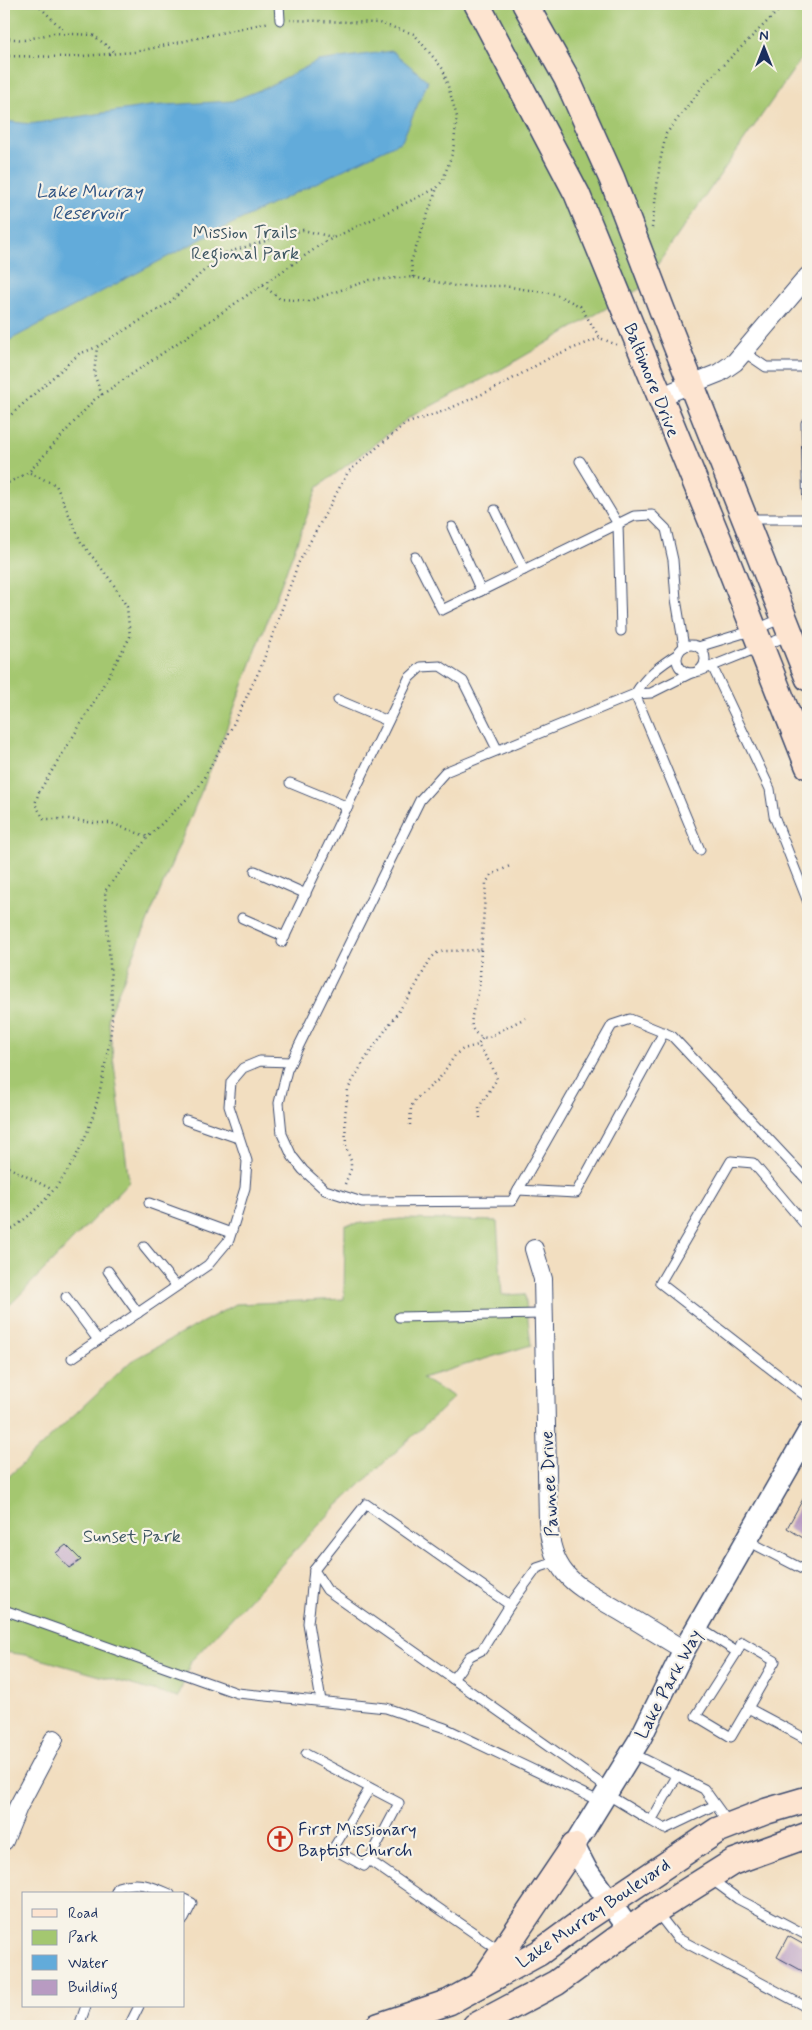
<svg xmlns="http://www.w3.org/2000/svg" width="812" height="2030" font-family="Mynerve,sans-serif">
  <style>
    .green { fill: #a4c770; stroke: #607b67 }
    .water { fill: #62abda; stroke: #3e6d9c }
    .building { fill: #b89bc2 }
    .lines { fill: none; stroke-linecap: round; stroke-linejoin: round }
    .service-casing { stroke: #3b496d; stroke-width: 11 }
    .minor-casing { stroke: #3b496d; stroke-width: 20 }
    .tertiary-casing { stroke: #3b496d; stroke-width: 24 }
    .secondary-casing { stroke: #3b496d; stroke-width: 28 }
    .path { stroke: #3b496d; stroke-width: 2.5; stroke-dasharray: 1 4; stroke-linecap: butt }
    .service { stroke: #fff; stroke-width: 9 }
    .minor { stroke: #fff; stroke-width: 18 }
    .tertiary { stroke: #fff; stroke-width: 21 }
    .secondary { stroke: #fde4d0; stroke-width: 25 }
    .labels { text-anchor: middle; stroke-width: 4.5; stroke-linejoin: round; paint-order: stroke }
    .park-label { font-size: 18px; fill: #3d5562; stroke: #f7f3e8 }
    .street-label { font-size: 18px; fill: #1b2f5e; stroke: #f7f3e8 }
    .poi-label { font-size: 18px; fill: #1b2f5e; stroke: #f7f3e8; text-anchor: start }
    .water-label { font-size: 19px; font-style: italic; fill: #305483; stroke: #f7f3e8 }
  </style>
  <rect width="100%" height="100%" fill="#f7f3e8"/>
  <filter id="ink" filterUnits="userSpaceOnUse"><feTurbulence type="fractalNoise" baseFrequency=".02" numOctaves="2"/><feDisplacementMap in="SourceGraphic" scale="10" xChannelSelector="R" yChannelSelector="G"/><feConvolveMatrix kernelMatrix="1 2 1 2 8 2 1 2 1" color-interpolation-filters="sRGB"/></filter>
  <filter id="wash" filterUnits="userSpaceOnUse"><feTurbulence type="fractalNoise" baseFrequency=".0096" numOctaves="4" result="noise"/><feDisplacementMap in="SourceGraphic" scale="20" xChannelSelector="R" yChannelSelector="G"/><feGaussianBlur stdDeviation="1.12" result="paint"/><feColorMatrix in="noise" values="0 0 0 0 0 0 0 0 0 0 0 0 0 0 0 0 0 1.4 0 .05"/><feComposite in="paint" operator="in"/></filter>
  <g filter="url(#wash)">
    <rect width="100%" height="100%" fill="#f2dec0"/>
    <!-- green -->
    <g class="green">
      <path d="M4 4H808V49L641 288 500 370 410 417 318 487 216 756 108 1017 129 1182 12 1303 4 1308Z"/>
      <path d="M401 1219 497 1221 502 1295 525 1294 531 1345 422 1378 454 1398 336 1507 191 1661 178 1698 26 1655 4 1652V1481L131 1361 236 1304 344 1299 345 1225Z"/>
    </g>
    <!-- water -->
    <path class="water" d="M392 51 428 81 402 141 209 235 4 343V121L30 124 150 106 232 101 265 88 318 61Z"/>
    <g id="blocks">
      <!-- building -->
      <g class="building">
        <path d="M808 1490V1541L787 1528Z"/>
        <path d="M66 1545 81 1560 69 1568 56 1553Z"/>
        <path d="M788 1936 808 1947V1974L777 1957Z"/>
      </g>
    </g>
  </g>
  <g filter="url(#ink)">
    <use href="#blocks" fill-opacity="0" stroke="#3b496d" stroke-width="1"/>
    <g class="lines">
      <defs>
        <g id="service">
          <path d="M279 4 280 20"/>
          <path d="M744 352 766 367H808"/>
          <path d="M580 461 618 524 621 631"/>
          <path d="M495 510 524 570"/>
          <path d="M748 519H808L806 423"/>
          <path d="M452 527 481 591"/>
          <path d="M415 557 442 610 634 516 652 515 666 529 673 560 676 599 684 647"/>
          <circle cx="691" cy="659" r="14"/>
          <path d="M698 647 754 630 783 618"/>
          <path d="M712 666 770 789 774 816 808 902"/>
          <path d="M700 671 790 635"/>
          <path d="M691 673 651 693 635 694 445 772 420 800 287 1070 279 1103 282 1134 292 1156 303 1170 325 1190 362 1202 512 1201 612 1025 630 1019 672 1036 808 1181"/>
          <path d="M635 694 700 850"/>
          <path d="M635 694C646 676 660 665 678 654"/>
          <path d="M338 700 388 721"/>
          <path d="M290 783 348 807"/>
          <path d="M255 871 306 894"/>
          <path d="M242 918 285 937"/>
          <path d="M282 942 409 678 421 667 440 666 463 681 497 749"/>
          <path d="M186 1120 238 1138"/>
          <path d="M518 1190 576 1193 664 1032"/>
          <path d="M149 1203 231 1233"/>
          <path d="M808 1228 753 1163 731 1161 660 1283 808 1398"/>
          <path d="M144 1247 176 1286"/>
          <path d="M108 1271 138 1313"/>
          <path d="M66 1297 98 1340"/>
          <path d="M399 1317 542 1314"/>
          <path d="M72 1358 208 1265 229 1240 245 1188 247 1161 229 1106 231 1082 243 1068 260 1061 291 1062"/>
          <path d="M748 1541 808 1572"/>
          <path d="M558 1561 537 1568 510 1605 366 1504 314 1570 327 1590 610 1790"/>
          <path d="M314 1570 308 1623 321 1701"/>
          <path d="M4 1610 237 1693 386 1708 445 1728 601 1802"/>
          <path d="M698 1627 737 1652 696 1716 731 1737 748 1708 808 1740"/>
          <path d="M737 1652 742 1642 775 1661 748 1708"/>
          <path d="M453 1679 470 1656 482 1650 510 1605"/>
          <path d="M632 1753 704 1789 730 1825"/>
          <path d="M306 1754 399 1803 369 1860 500 1951"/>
          <path d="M677 1776 651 1821 665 1829 715 1805"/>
          <path d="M608 1795 651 1821"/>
          <path d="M369 1860 364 1866 333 1849 370 1788"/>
          <path d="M711 1879 738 1899 808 1936"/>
          <path d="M115 1894 118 1887C138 1880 151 1886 170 1894"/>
          <path d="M184 1899 192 1903 184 1919"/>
          <path d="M656 1911 677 1938 808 2008"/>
          <path d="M79 2026 86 2006"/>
          <path d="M129 2026 139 2006"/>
        </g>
        <g id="minor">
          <path d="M659 397 719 373 735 362 808 276"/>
          <path d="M534 1249 543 1279 548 1522C552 1577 576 1585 618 1610 640 1623 662 1637 684 1650"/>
          <path d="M4 1841 18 1807 54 1739"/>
        </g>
        <path id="tertiary" d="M629 1929 586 1869 574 1846 640 1739 684 1650 808 1433"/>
        <g id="secondary">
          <path d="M477 4 577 194 719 540 808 766"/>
          <path d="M525 4 567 79 612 179 667 323 808 678"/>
          <path d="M483 1981 574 1846"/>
          <path d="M378 2026 449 2002 539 1953 588 1917 718 1830 767 1811 808 1799"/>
          <path d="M475 2026 556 1983 655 1911 733 1862 808 1835"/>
        </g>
      </defs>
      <!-- service casing -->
      <use href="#service" class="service-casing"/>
      <!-- minor casing -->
      <use href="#minor" class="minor-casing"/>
      <!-- tertiary casing -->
      <use href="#tertiary" class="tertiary-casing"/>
      <!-- secondary casing -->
      <use href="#secondary" class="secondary-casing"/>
      <!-- path -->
      <g class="path">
        <path d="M37 4 65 32"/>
        <path d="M4 38 24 40 54 33 93 35 116 53"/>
        <path d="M4 56 70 57 135 52 270 22"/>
        <path d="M652 228 660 162 666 134 706 82 785 4"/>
        <path d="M413 277 411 262 437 188"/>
        <path d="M263 285 280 299 309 301 370 280 413 277 455 286H504L555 294 580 306 600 338 617 345"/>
        <path d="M102 395 94 374 97 347 169 303 222 254 303 230 332 237"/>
        <path d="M4 421 79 354 97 347"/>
        <path d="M30 473 56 485 81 542 112 582 127 607 130 637 90 709 39 792 35 804 44 819H69L94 823H111L148 837"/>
        <path d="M4 485 29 472 94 400 325 242 437 188 443 180 453 151 457 117 443 69 414 34 379 23 290 20"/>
        <path d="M481 950C480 964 481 979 478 993 475 1008 461 1034 487 1038L525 1018"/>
        <path d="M480 1118 479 1107 497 1079 492 1066 478 1045 483 1037"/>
        <path d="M410 1125 411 1107 415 1100 439 1079 456 1054 463 1049 478 1045"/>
        <path d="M4 1165 53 1190"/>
        <path d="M345 1184 351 1169V1161L346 1147 345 1116 348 1089 364 1061 414 989 431 958 437 953 444 951 481 950 486 883 491 875 512 865"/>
        <path d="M4 1235C67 1191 92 1139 105 1065 108 1049 112 1032 112 1016 112 975 107 933 105 891L148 837 198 788 226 739 261 667 298 564 348 472 405 424 444 411 498 387 553 356 600 338"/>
      </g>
      <!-- service -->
      <use href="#service" class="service"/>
      <!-- minor -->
      <use href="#minor" class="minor"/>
      <!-- tertiary -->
      <use href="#tertiary" class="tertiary"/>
      <!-- secondary -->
      <use href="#secondary" class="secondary"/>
    </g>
  </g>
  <!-- icons -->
  <defs>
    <symbol id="church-ring" viewBox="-11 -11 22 22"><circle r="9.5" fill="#f7f3e8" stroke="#c8321e" stroke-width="1.5"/><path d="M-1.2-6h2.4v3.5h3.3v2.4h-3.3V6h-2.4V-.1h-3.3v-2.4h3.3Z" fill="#c8321e"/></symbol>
  </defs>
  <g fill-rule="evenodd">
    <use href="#church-ring" x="266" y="1825" width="28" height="28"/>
  </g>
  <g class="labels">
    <!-- park labels -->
    <g class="park-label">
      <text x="245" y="238">Mission Trails<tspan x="245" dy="21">Regional Park</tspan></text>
      <text x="132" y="1542">Sunset Park</text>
    </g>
    <!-- street labels -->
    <g class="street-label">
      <text transform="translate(652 380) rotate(68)" y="6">Baltimore Drive</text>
      <text transform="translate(549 1484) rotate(-93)" y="6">Pawnee Drive</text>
      <text transform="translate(668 1684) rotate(-62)" y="6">Lake Park Way</text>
      <text transform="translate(593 1913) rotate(-34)" y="6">Lake Murray Boulevard</text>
    </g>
    <!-- poi labels -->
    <g class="poi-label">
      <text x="298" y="1835">First Missionary<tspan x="298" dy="21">Baptist Church</tspan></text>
    </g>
    <!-- water labels -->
    <g class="water-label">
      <text x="89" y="197">Lake Murray<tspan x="89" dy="22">Reservoir</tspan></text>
    </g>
  </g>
  <!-- margin -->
  <rect width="812" height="2030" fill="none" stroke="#f7f3e8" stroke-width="20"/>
  <!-- legend -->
  <rect x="22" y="1892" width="162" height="115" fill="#f7f3e8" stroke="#9fa5b1"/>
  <rect x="32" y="1909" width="25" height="8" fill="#fde4d0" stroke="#9fa5b1"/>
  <text x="68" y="1918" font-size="15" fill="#1b2f5e">Road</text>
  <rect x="32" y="1930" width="25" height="15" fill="#a4c770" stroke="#9fa5b1"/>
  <text x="68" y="1942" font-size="15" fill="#1b2f5e">Park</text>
  <rect x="32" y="1955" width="25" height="15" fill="#62abda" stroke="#9fa5b1"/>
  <text x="68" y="1968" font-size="15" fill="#1b2f5e">Water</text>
  <rect x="32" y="1980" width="25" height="15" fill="#b89bc2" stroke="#9fa5b1"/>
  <text x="68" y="1992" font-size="15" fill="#1b2f5e">Building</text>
  <!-- north arrow -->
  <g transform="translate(764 48)" stroke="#f7f3e8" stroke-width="4" paint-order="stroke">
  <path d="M0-4L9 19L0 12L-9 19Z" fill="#1b2f5e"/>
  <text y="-8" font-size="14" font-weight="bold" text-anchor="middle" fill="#1b2f5e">N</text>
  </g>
</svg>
